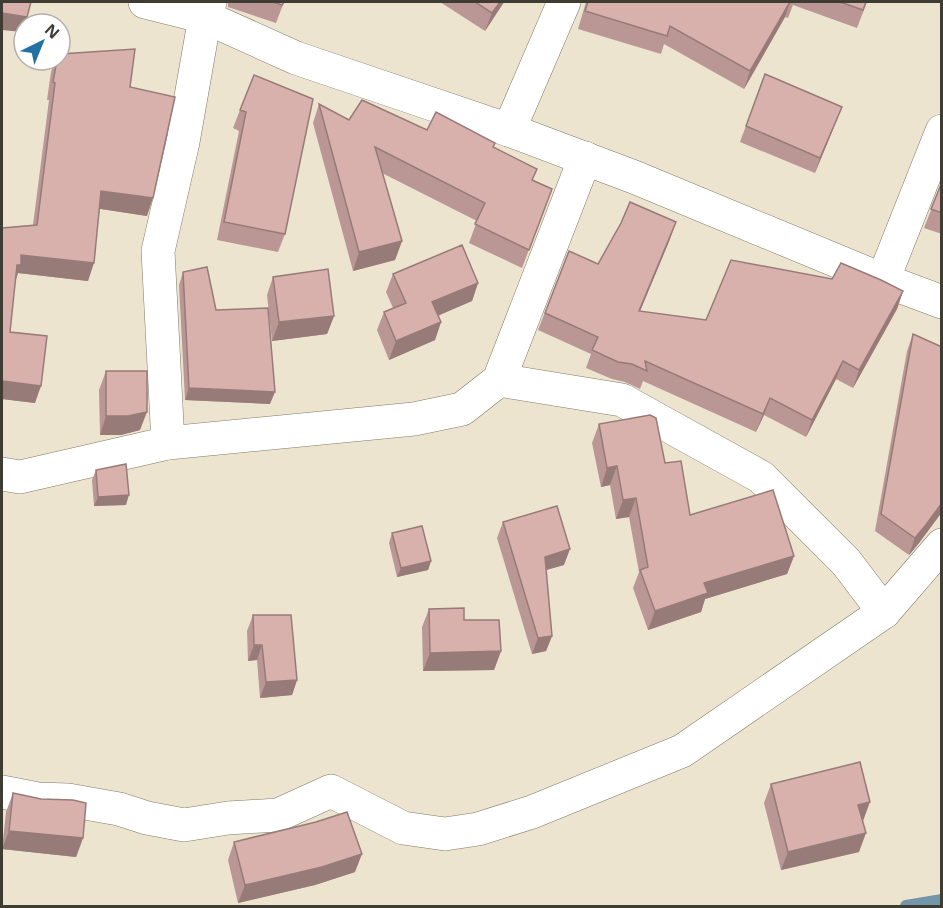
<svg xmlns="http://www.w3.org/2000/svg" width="943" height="908" font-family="'Open Sans',sans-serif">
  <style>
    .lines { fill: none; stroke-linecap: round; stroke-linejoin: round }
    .stream { stroke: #7496a9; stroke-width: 12 }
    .minor-casing { stroke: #817a66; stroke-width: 34 }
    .minor { stroke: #fff; stroke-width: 33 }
    .wall { fill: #ba9794 }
    .shaded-wall { fill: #977b78 }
    .building { fill: #d8b0ac; stroke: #977b78; stroke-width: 1.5 }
  </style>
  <rect width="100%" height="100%" fill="#ece4cf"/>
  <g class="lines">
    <!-- stream -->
    <path class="stream" d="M906 906 942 900"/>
    <defs>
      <g id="minor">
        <path d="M145 2 205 17 296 58 509 130 634 177 883 280 942 302"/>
        <path d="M509 130 564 2"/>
        <path d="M883 280 942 131"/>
        <path d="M499 380 622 400 761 477 846 562 884 612"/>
        <path d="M168 443 158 251 183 142 205 17 210 2"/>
        <path d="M2 474 20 477 168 443 414 419 462 409 499 380 585 158"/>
        <path d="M2 792 38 799 68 800 119 809 147 818 184 825 228 818 278 815 331 791 403 828 445 834 478 829 532 812 682 751 884 612 942 545"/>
      </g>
    </defs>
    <!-- minor casing -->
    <use href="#minor" class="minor-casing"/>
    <!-- minor -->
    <use href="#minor" class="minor"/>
  </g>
  <!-- wall -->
  <g class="wall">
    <path d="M228 2H284L276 23 228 7Z"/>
    <path d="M440 2H504L485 31Z"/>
    <path d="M586 2H867L857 28 793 5 788 18 785 17 744 89 664 44 661 54 578 29Z"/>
    <path d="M55 60H60L130 87 147 216 100 209 88 281 18 273 15 282 10 332 35 403 2 399V228L33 225 49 100H47L51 72Z"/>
    <path d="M765 74 842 107 815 173 740 142Z"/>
    <path d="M313 99 285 234 278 252 217 240 239 131 233 128 240 110Z"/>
    <path d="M319 104 349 120 427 130 493 148 533 180 552 189 522 268 469 243 477 221 382 173 402 241 395 260 353 271 313 123Z"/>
    <path d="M942 182V234L924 228Z"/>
    <path d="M670 239 640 311 706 320 903 291 897 309 853 388 836 379 806 437 764 415 756 432 643 381 640 389 625 382 612 379 586 368 591 354 538 330 569 251 598 264Z"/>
    <path d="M183 272 216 310 270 404 185 400 179 285Z"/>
    <path d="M393 274 478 283 472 301 438 315 441 322 435 340 389 360 377 330 384 312 393 308 386 292Z"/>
    <path d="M273 277 334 316 327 334 272 341 267 295Z"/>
    <path d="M913 334 942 347V512L919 543 909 555 875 531 907 351Z"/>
    <path d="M106 371 140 430 121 435H100L99 390Z"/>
    <path d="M599 424 665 463 690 515 794 556 787 574 705 599 701 612 648 630 633 588 639 572 629 517 616 519 610 485 601 487 592 443Z"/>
    <path d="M96 470 126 505 94 506 92 480Z"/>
    <path d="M503 522 564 565 546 570 552 636 546 651 532 654 497 538Z"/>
    <path d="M392 533 431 561 428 570 397 577 389 543Z"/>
    <path d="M429 609 464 620 501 651 494 670 423 671 422 627Z"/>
    <path d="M253 615 297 680 292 695 260 698 257 660 248 661 247 631Z"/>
    <path d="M771 784 863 821H862L859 852 781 870 764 803Z"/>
    <path d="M13 793 83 838 76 857 2 849 6 812Z"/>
    <path d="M234 842 355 872 315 885 238 903 228 860Z"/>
  </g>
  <!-- shaded-wall -->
  <g class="shaded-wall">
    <path d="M500 2H504L485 31 492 13Z"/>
    <path d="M790 2 785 17 744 89 750 71Z"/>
    <path d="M2 13 27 17 22 32 2 30Z"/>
    <path d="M842 107 836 122 815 173 820 158Z"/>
    <path d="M101 191 153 198 147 216 95 208Z"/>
    <path d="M676 222 670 239 633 328 639 311Z"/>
    <path d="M402 241 395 260 353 271 359 252Z"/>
    <path d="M21 255 94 263 88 281 18 273 15 282H11Z"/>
    <path d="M478 283 472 301 426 321 432 302Z"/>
    <path d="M903 291 897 309 853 388 859 370Z"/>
    <path d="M334 316 327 334 272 341 279 322Z"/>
    <path d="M441 322 435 340 389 360 396 341Z"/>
    <path d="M843 361 836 379 806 437 812 420Z"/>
    <path d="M2 381 41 386 35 403 2 399Z"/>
    <path d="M189 388 275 392 270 404 185 400Z"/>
    <path d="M770 398 764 415 756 432 763 414Z"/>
    <path d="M147 412 140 430 121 435H100L106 416Z"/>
    <path d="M617 466 610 485 601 487 607 468Z"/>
    <path d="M129 495 126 505 94 506 98 497Z"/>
    <path d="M636 498 629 517 616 519 623 500Z"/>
    <path d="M942 503V512L919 543 909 555 915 538Z"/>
    <path d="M570 549 564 565 539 572 545 557Z"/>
    <path d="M794 556 787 574 705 599 701 612 648 630 655 611 704 583Z"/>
    <path d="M431 561 428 570 397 577 401 568Z"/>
    <path d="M552 636 546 651 532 654 538 638Z"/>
    <path d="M254 645H262L257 660 248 661Z"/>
    <path d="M501 651 494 670 423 671 430 653Z"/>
    <path d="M297 680 292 695 260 698 266 682Z"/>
    <path d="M870 802 863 821 851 824 858 805Z"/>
    <path d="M9 831 83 838 76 857 2 849Z"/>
    <path d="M866 833 859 852 781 870 788 852Z"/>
    <path d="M362 854 355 872 315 885 238 903 245 885Z"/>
  </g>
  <!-- building -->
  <g class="building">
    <path d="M2 2H31L27 17 2 13Z"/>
    <path d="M273 2H284L282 5Z"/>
    <path d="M475 2H500L492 13Z"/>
    <path d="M588 2H790L750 71 670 26 667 36 585 11Z"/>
    <path d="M840 2H866L863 10Z"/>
    <path d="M135 49 130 87 175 97 153 198 101 191 94 263 21 255V265H17L10 332 47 336 41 386 2 381V228L37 225 55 83 53 82 57 60H60V54Z"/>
    <path d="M765 74 842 107 820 158 746 126Z"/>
    <path d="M254 75 313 99 285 234 224 222 246 112 240 110Z"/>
    <path d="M362 100 427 130 436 112 495 143 493 147 537 169 532 180 552 189 529 250 475 224 485 203 375 147 402 241 359 252 319 104 349 120Z"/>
    <path d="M942 182V213L931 209Z"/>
    <path d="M630 202 676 222 639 311 706 320 731 260 832 279 841 263 881 280 903 291 859 370 843 361 812 420 770 398 763 414 645 361 647 371 632 364 618 362 592 350 598 337 545 313 569 251 598 264 621 223Z"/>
    <path d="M462 245 478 283 432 302 441 322 396 341 384 312 406 303 393 274Z"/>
    <path d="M207 267 216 310 268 308 275 392 189 388 183 272Z"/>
    <path d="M328 269 334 316 279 322 273 277Z"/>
    <path d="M913 334 942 347V503L925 526 915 538 881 514Z"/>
    <path d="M106 371H147V412L128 416H106Z"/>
    <path d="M650 415 656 418 665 463 681 461 690 515 773 490 794 556 704 583 708 593 655 611 640 570 648 567 636 498 623 500 617 466 607 468 599 424Z"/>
    <path d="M126 464 129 495 98 497 96 470Z"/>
    <path d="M557 506 570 549 545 557 552 636 538 638 503 522Z"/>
    <path d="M422 526 431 561 401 568 392 533Z"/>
    <path d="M464 608V620H499L501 651 430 653 429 609Z"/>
    <path d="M253 615H291L297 680 266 682 262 645H254Z"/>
    <path d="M860 762 870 802 858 805 866 833 788 852 771 784Z"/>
    <path d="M13 793 41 799 73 800 86 803 83 838 9 831Z"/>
    <path d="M347 812 362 854 322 867 245 885 234 842 316 822Z"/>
  </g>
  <!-- border -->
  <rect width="943" height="908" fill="none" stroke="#3f3c33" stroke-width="6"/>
  <!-- north arrow -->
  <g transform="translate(42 42) rotate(43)"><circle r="28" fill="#ffffff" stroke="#b2b1ad" stroke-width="1.5"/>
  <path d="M0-4.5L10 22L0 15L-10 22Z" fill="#2370a3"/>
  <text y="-9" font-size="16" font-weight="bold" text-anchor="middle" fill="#3f3c33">N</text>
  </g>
</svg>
